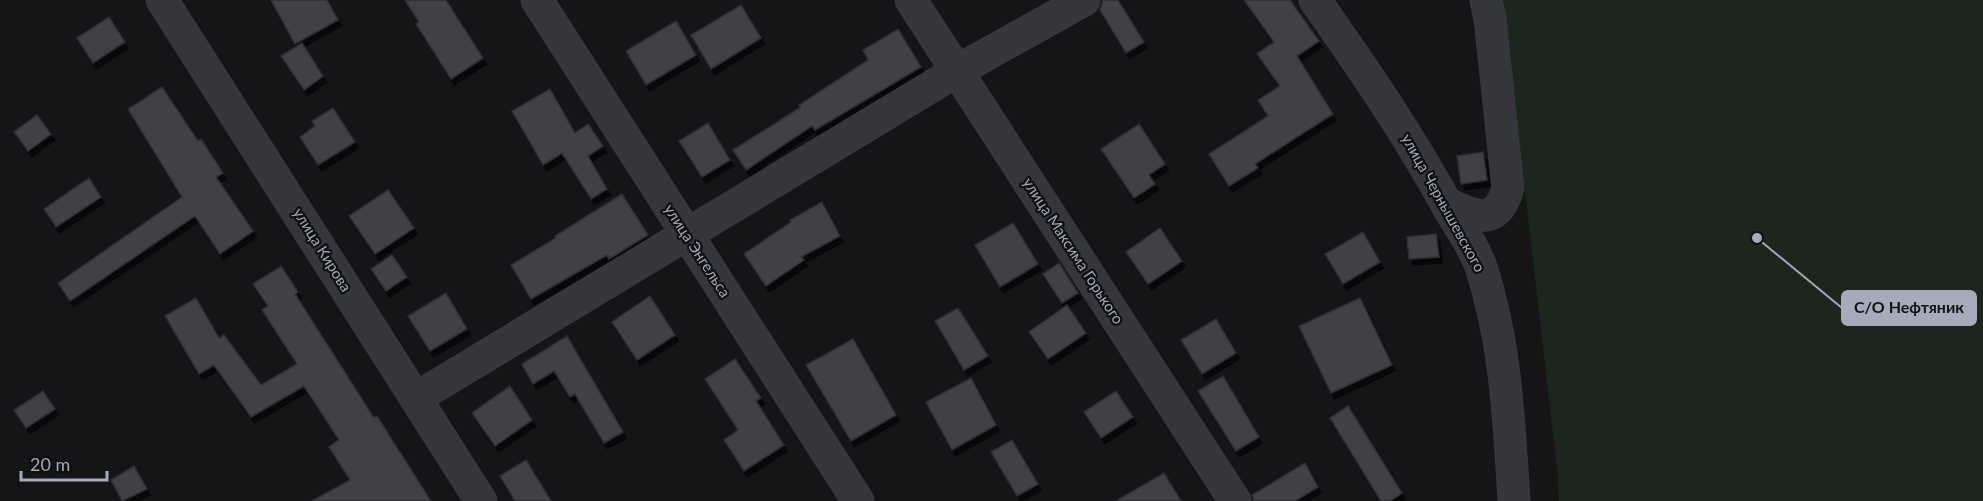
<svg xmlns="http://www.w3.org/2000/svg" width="1983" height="501" font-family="Lato,sans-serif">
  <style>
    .green { fill: #1d261e }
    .building { fill: #3f4045; stroke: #2f2f34; stroke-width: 1.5; filter: url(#shadow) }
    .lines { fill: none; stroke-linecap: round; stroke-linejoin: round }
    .minor { stroke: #36373d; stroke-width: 33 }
    .labels { text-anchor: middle; stroke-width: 4.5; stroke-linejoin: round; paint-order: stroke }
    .street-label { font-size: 15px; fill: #a6abb9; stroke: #101012 }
    .leader { fill: none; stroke: #a6abb9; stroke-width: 2 }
    .callout-dot { fill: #a6abb9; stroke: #101012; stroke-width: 2 }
    .callout { fill: #a6abb9; stroke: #a6abb9; stroke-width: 2 }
    .callout-label { font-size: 16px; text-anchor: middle; font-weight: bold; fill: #111 }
  </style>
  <defs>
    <filter id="shadow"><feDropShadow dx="3.5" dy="6" stdDeviation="0" flood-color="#0009"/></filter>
  </defs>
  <rect width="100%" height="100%" fill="#151517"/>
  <!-- green -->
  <path class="green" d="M1503 0H1983V501H1559L1558 477Z"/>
  <!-- building -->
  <g class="building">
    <path d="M271 0H327L338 20 295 44Z"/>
    <path d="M405 0H446L483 58 451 79 416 24 419 22Z"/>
    <path d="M1103 0H1118L1144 42 1126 53 1100 10Z"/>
    <path d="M1244 0H1290L1319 41 1297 56 1333 114 1255 164 1258 168 1229 186 1209 154 1268 116 1258 100 1280 86 1257 54 1274 42Z"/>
    <path d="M741 5 761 38 711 69 691 35Z"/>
    <path d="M109 17 125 42 93 63 77 38Z"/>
    <path d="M676 21 696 55 646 85 626 51Z"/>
    <path d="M898 29 921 67 815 130 812 126 746 170 733 150 801 107 799 105 868 60 863 50Z"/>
    <path d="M302 43 323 76 304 90 281 56Z"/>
    <path d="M162 87 198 141 201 139 223 173 216 177 253 231 220 254 195 216 70 301 58 283 182 197 128 109Z"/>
    <path d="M550 89 575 133 588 124 603 146 588 156 607 189 591 199 562 153 543 165 512 111Z"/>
    <path d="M333 108 355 142 318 165 300 137 315 126 312 121Z"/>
    <path d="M37 115 51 134 28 151 14 132Z"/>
    <path d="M708 123 730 160 702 177 679 141Z"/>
    <path d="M1139 124 1165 164 1149 175 1155 184 1134 198 1101 149Z"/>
    <path d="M1483 152 1487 180 1461 184 1457 156Z"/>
    <path d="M89 178 101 197 56 227 44 209Z"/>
    <path d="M388 190 414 228 375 254 349 216Z"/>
    <path d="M622 194 648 235 609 259 607 255 531 299 511 265 556 238 555 236Z"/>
    <path d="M822 202 840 236 801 257 804 260 766 286 744 254 791 222 790 220Z"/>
    <path d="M1013 223 1038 264 1000 287 975 245Z"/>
    <path d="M1160 228 1182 261 1148 284 1126 252Z"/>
    <path d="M1363 232 1380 262 1343 284 1325 254Z"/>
    <path d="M1436 234 1439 257 1409 259 1407 237Z"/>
    <path d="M392 255 407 277 386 291 371 269Z"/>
    <path d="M1059 263 1078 293 1062 303 1043 274Z"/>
    <path d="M281 266 298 292 295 294 374 418 377 416 431 501H312L350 480 329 447 339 440 304 386 251 417 214 365 199 374 165 316 196 298 219 338 224 335 261 385 297 364 262 310 268 306 253 284Z"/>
    <path d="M446 293 467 329 430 351 408 316Z"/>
    <path d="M650 296 675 335 637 360 612 322Z"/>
    <path d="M1360 298 1392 365 1331 393 1299 326Z"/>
    <path d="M1067 305 1086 333 1048 359 1029 332Z"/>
    <path d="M958 308 988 356 964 370 935 321Z"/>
    <path d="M1216 319 1236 353 1202 374 1181 340Z"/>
    <path d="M567 336 623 432 604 443 575 394 570 397 554 371 533 384 522 364Z"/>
    <path d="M853 339 896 415 851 441 806 365Z"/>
    <path d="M735 359 761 398 756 401 784 445 744 471 724 440 738 430 705 379Z"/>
    <path d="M1223 376 1259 437 1236 451 1198 391Z"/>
    <path d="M971 378 996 425 952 450 926 402Z"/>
    <path d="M510 386 532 420 495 446 472 413Z"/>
    <path d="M43 391 55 409 26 428 14 410Z"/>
    <path d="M1116 391 1133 417 1101 438 1084 412Z"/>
    <path d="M1348 406 1402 493 1390 501H1381L1330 418Z"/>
    <path d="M1012 440 1038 484 1017 496 991 452Z"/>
    <path d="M526 460 551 501H515L500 476Z"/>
    <path d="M1305 463 1318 487 1295 501H1254L1252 495Z"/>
    <path d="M134 466 147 489 122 501 111 480Z"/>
    <path d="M1164 473 1181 501H1116Z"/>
  </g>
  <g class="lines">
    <!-- minor -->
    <g class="minor">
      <path d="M162 0 481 501"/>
      <path d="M537 0 858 501"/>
      <path d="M911 0 1235 501"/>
      <path d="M1315 0C1362 67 1409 135 1448 207 1459 226 1474 246 1481 267 1506 344 1509 421 1514 501"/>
      <path d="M1446 203C1475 217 1497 227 1508 188L1490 19 1486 0"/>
      <path d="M416 398 957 71 1084 0"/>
    </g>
  </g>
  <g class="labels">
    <!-- street labels -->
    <g class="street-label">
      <text transform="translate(1443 203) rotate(61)" y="5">улица Чернышевского</text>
      <text transform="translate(322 250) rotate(58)" y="5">улица Кирова</text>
      <text transform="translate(697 251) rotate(57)" y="5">улица Энгельса</text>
      <text transform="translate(1073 251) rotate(57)" y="5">улица Максима Горького</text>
    </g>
  </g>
  <!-- callouts -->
  <path class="leader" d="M1757 238L1842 308"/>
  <circle class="callout-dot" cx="1757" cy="238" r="6"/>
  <rect class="callout" x="1842" y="291" width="134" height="34" rx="6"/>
  <g class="callout-label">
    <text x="1909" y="313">С/О Нефтяник</text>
  </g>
  <!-- scale -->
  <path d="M21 471v9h86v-9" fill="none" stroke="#a6abb9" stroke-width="3"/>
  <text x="30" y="471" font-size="18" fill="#a6abb9" stroke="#101012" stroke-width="4.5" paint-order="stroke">20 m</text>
</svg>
